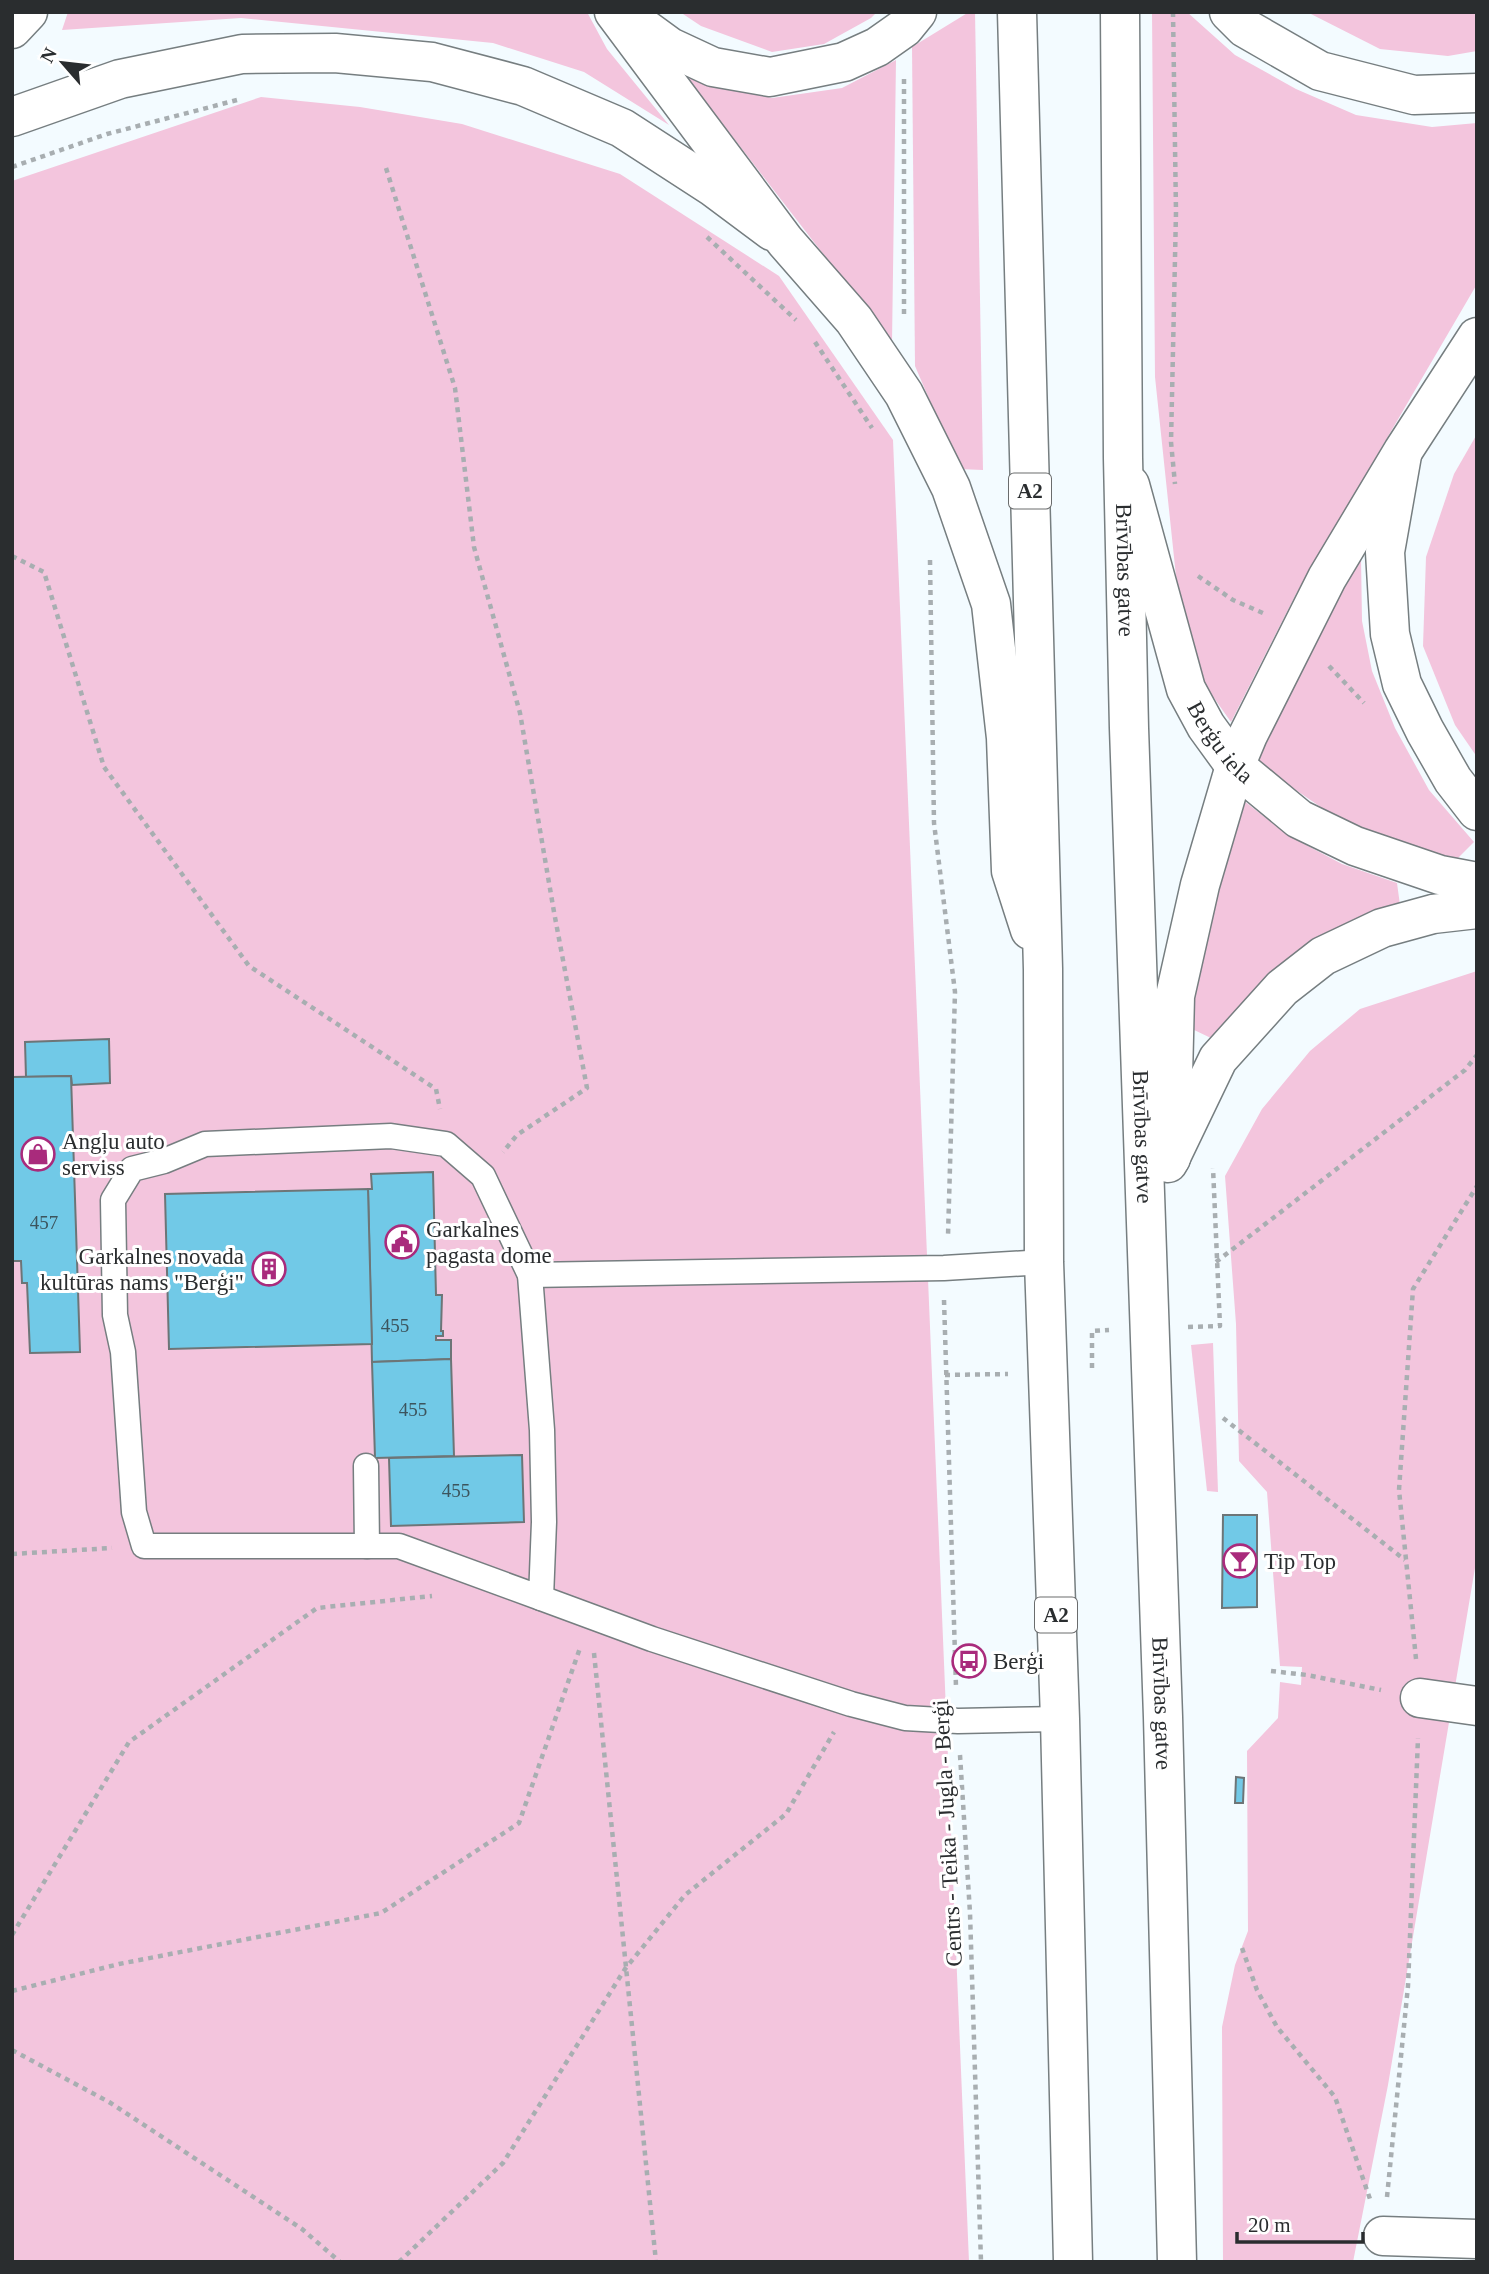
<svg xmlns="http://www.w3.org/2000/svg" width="1489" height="2274" font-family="Georgia,serif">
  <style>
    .green { fill: #f3c5dd }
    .building { fill: #71c9e7; stroke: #6d7577; stroke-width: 2 }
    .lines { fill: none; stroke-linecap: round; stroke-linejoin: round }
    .lane-casing { stroke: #767e80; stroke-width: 27 }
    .street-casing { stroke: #767e80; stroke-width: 41 }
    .secondary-casing { stroke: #767e80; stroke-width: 41 }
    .highway-casing { stroke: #767e80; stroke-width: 41 }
    .path { stroke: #a8aeb1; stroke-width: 4.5; stroke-dasharray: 5 5; stroke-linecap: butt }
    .lane { stroke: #fff; stroke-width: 24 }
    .street { stroke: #fff; stroke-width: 38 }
    .secondary { stroke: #fff; stroke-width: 38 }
    .highway { stroke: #fff; stroke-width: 38 }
    .labels { text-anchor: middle; stroke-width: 6; stroke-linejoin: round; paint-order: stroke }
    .number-label { font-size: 19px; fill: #3c545d }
    .shield { fill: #fff; stroke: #6a6c6d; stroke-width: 2 }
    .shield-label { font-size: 21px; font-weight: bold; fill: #2a2d2f }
    .street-label { font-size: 23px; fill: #2a2d2f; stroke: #fff }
    .poi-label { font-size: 23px; fill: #2a2d2f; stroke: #fff; text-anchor: start }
  </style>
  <rect width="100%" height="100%" fill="#f3fbff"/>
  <!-- green -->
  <g class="green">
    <path d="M68 12H587L607 49 669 125 584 72 493 43 241 18 62 30Z"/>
    <path d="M680 12H877L871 18 824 44 772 52 701 26Z"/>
    <path d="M969 12H975L983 470 959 469 915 366 912 47Z"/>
    <path d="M1152 12H1187L1235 55 1296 89 1356 115 1432 127 1477 123V284L1296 594 1231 722 1202 681 1188 641 1176 576 1155 377Z"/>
    <path d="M1307 12H1477V51L1448 56 1380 49Z"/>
    <path d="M896 60 892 343 687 78 772 98 842 88Z"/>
    <path d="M261 97 360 107 462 124 620 174 779 276 893 440 969 2262H12V181Z"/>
    <path d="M1477 434V757L1455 725 1423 646 1426 557 1454 474Z"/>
    <path d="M1361 557 1362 621 1372 671 1395 728 1429 790 1474 842 1456 860 1379 841 1325 810 1255 762 1310 646Z"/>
    <path d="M1239 797 1289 836 1342 864 1397 883 1400 905 1213 1039 1190 1028 1201 943Z"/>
    <path d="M1477 971V1556L1388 2085 1353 2262H1223L1222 2027 1235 1965 1248 1931 1247 1751 1278 1718 1280 1682 1301 1685 1302 1667 1280 1666 1267 1492 1239 1461 1236 1324 1225 1176 1262 1109 1310 1051 1360 1009Z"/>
    <path d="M1213 1343 1218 1492 1207 1491 1191 1345Z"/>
  </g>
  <!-- building -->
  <g class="building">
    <path d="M109 1039 110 1083 72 1085 71 1076 26 1077 25 1042Z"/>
    <path d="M71 1076 80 1352 30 1353 27 1283H22L21 1261H12V1077Z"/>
    <path d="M433 1172 436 1295H442L441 1331H443V1336H436V1340H451V1359L372 1362 368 1189H372L371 1174Z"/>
    <path d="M368 1189 372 1344 169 1349 165 1194Z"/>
    <path d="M451 1359 454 1456 375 1458 372 1362Z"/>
    <path d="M522 1455 524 1522 391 1526 389 1458Z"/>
    <path d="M1223 1515H1257V1607L1222 1608Z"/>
    <path d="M1236 1777 1244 1778 1243 1803H1235Z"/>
  </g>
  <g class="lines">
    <defs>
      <g id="lane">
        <path d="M391 1136 446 1144 483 1176 530 1275 542 1430 544 1522 541 1598 399 1546H144L134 1512 123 1352 115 1315 113 1200 132 1169 164 1161 205 1144Z"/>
        <path d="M530 1275 944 1268 1044 1262"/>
        <path d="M366 1466 367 1546"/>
        <path d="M541 1598 652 1639 851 1704 905 1718 958 1721 1060 1719"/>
      </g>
      <g id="street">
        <path d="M1420 1698 1477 1706"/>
        <path d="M1383 2236 1477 2239"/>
      </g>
      <g id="secondary">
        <path d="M12 29 28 12"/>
        <path d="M12 117 120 79 242 54 335 53 432 62 523 86 622 128 713 187 772 231"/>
        <path d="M1402 455 1385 552 1390 634 1402 684 1425 731 1453 780 1477 811"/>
        <path id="s1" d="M1130 485 1186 689 1206 726 1235 766 1299 819 1355 846 1440 875 1477 882"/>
        <path d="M1168 1163 1218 1059 1282 988 1323 956 1382 928 1433 914 1477 909"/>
      </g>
      <g id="highway">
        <path d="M614 12 785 241 854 320 904 394 951 488 991 604 1006 738 1011 871 1030 930"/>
        <path d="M1017 12 1043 969 1044 1262 1060 1719 1073 2262"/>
        <path id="s2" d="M1120 12 1123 458 1129 728 1163 1717 1177 2262"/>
        <path d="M1229 12 1245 28 1320 71 1414 95 1477 93"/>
        <path d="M633 20 670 47 713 67 770 77 844 62 877 47 904 28 917 12"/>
        <path d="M1171 1158 1175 996 1200 885 1235 766 1248 735 1327 578 1403 451 1477 337"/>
      </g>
    </defs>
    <!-- lane casing -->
    <use href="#lane" class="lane-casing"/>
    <!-- street casing -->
    <use href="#street" class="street-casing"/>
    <!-- secondary casing -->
    <use href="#secondary" class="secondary-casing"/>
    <!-- highway casing -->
    <use href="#highway" class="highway-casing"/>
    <!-- path -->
    <g class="path">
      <path d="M1173 12 1176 212 1171 442 1175 484"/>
      <path d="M904 79V319"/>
      <path d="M12 167 107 134 237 100"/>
      <path d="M386 168 455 388 474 547 520 713 554 912 587 1088 517 1135 503 1152"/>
      <path d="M707 237 796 320"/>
      <path d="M815 342 872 428"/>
      <path d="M12 556 44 572 104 767 249 966 436 1089 440 1109"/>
      <path d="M930 560 934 823 955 992 948 1236"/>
      <path d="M1198 576 1233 600 1263 613"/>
      <path d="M1329 666 1364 703"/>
      <path d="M1216 1262 1465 1070 1477 1055"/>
      <path d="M944 1300 956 1687"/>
      <path d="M1188 1327 1220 1326 1213 1168"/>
      <path d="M1092 1368V1331L1109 1330"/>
      <path d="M945 1375 1008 1374"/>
      <path d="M1223 1418 1405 1560"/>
      <path d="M12 1554 112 1548"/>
      <path d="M594 1653 656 2262"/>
      <path d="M1416 1659 1399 1490 1413 1289 1477 1186"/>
      <path d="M1271 1671 1307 1675 1381 1690"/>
      <path d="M960 1755 970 1913 981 2262"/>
      <path d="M12 1935 129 1742 317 1608 432 1596"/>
      <path d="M1242 1948 1257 1990 1277 2027 1335 2097 1370 2199"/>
      <path d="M12 1991 119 1964 381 1913 519 1823 580 1648"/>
      <path d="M12 2050 109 2102 302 2229 340 2262"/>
      <path d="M1387 2197 1408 1986 1418 1738"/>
      <path d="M399 2262 503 2163 625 1969 685 1895 786 1814 834 1732"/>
    </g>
    <!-- lane -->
    <use href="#lane" class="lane"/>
    <!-- street -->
    <use href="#street" class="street"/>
    <!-- secondary -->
    <use href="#secondary" class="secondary"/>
    <!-- highway -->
    <use href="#highway" class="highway"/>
  </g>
  <!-- icons -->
  <defs>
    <symbol id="shop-ring" viewBox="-11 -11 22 22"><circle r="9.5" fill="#fff" stroke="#a92b7c" stroke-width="1.5"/><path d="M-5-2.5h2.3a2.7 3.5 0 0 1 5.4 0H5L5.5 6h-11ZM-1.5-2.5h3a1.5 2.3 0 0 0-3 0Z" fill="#a92b7c"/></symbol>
    <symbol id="civic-ring" viewBox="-11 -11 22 22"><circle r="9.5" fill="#fff" stroke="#a92b7c" stroke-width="1.5"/><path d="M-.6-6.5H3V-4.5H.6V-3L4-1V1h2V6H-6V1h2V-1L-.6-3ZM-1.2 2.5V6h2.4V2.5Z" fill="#a92b7c"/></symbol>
    <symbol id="building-ring" viewBox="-11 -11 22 22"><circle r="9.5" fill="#fff" stroke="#a92b7c" stroke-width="1.5"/><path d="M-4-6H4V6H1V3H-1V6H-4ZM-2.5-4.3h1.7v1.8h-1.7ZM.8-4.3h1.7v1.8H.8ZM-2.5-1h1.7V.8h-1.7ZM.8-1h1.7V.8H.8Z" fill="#a92b7c"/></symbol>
    <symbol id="bar-ring" viewBox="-11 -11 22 22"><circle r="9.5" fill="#fff" stroke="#a92b7c" stroke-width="1.5"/><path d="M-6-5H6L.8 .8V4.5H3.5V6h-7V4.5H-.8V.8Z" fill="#a92b7c"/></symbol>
    <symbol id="bus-ring" viewBox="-11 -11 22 22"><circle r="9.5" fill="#fff" stroke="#a92b7c" stroke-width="1.5"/><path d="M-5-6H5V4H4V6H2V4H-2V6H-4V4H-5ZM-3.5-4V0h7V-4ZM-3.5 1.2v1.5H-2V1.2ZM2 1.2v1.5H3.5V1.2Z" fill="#a92b7c"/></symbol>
  </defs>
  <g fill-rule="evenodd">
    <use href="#shop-ring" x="19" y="1135" width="38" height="38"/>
    <use href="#civic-ring" x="383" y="1223" width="38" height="38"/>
    <use href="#building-ring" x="250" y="1250" width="38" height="38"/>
    <use href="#bar-ring" x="1221" y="1542" width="38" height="38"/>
    <use href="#bus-ring" x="950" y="1642" width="38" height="38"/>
  </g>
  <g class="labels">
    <!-- number labels -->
    <g class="number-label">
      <text x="44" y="1229">457</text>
      <text x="395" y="1332">455</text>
      <text x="413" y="1416">455</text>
      <text x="456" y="1497">455</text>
    </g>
    <!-- shield labels -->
    <g class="shield">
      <rect x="1009" y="473.5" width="42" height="35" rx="5"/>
      <rect x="1035" y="1597.5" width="42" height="35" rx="5"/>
    </g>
    <g class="shield-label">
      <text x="1030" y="498">A2</text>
      <text x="1056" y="1622">A2</text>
    </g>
    <!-- street labels -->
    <g class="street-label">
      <text dy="8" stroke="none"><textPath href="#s2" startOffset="558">Brīvības gatve</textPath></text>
      <text dy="8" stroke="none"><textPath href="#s1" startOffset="275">Berģu iela</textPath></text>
      <text dy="8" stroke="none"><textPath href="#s2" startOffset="1125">Brīvības gatve</textPath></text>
      <text dy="8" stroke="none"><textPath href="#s2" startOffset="1692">Brīvības gatve</textPath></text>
      <text transform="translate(947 1833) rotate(-93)" y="8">Centrs - Teika - Jugla - Berģi</text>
    </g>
    <!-- poi labels -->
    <g class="poi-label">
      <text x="62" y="1149">Angļu auto<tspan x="62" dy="26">serviss</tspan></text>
      <text x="426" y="1237">Garkalnes<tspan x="426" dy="26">pagasta dome</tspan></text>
      <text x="244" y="1264" text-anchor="end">Garkalnes novada<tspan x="244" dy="26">kultūras nams "Berģi"</tspan></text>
      <text x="1264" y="1569">Tip Top</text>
      <text x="993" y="1669">Berģi</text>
    </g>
  </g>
  <!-- border -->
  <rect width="1489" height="2274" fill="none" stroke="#2a2d2f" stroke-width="28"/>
  <!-- north arrow -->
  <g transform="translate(63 63) rotate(298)" stroke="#ffffff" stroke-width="5" paint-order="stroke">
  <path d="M0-5L12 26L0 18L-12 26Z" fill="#2a2d2f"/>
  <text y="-10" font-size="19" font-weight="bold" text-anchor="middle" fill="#2a2d2f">N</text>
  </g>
  <!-- scale -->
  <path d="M1237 2232v10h126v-10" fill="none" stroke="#2a2d2f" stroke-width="3.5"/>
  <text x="1248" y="2232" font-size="21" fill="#2a2d2f" stroke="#ffffff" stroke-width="5" paint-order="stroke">20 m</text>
</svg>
